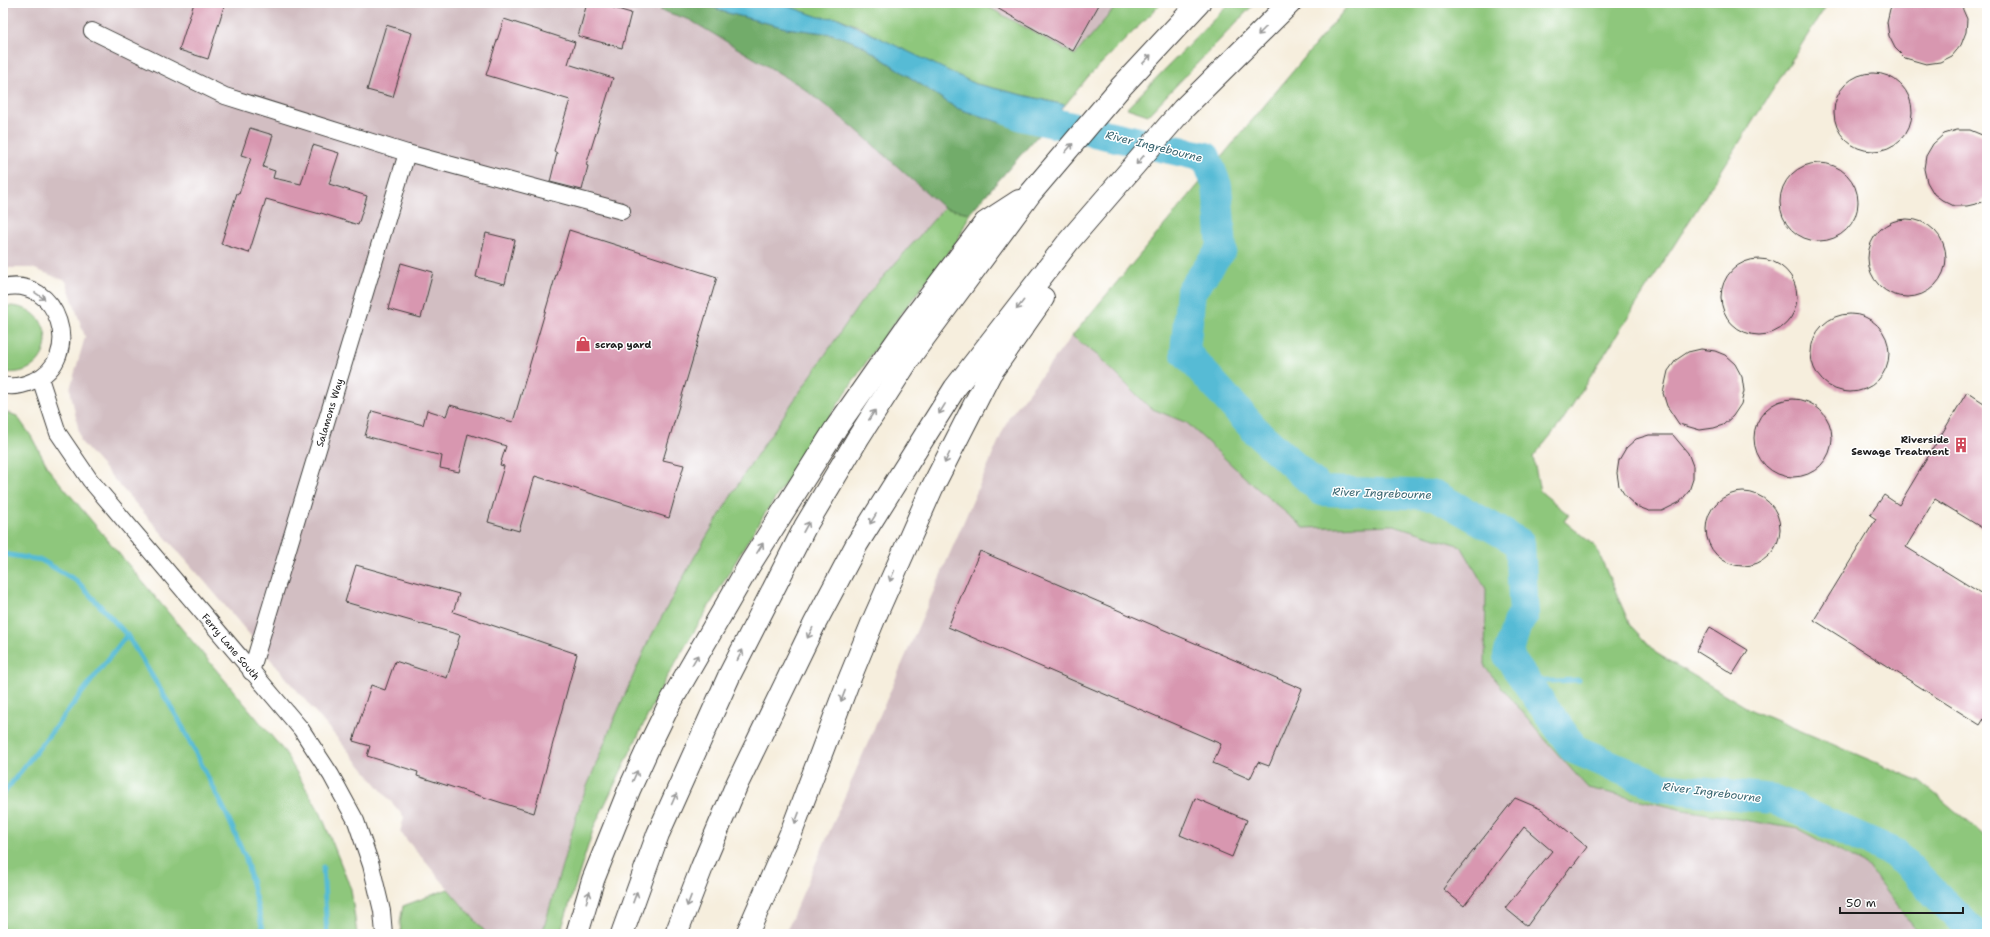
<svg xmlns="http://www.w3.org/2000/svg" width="1990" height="937" font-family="'Shantell Sans',sans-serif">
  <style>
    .industrial { fill: #d2bec2 }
    .green { fill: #8ec77b; stroke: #55724c }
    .forest { fill: #72ac6b; stroke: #476444 }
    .water { fill: #57bbd5; stroke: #3a6c78 }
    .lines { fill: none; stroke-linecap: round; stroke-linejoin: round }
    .stream { stroke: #57bbd5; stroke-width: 5 }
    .river { stroke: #57bbd5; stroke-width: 30 }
    .building { fill: #d897b0 }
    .minor-casing { stroke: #3d3c39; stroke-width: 18 }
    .trunk-casing { stroke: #3d3c39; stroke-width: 24 }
    .minor { stroke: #fff; stroke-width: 16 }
    .trunk { stroke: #fff; stroke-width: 22 }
    .oneway { stroke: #999 }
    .labels { text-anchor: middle; stroke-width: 3; stroke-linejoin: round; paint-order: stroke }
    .poi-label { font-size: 10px; font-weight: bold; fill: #1c1c1c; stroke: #fff; text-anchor: start }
    .street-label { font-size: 10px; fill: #1c1c1c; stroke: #fff }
    .water-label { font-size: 11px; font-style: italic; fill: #37646f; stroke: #fff }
  </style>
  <rect width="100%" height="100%" fill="#fff"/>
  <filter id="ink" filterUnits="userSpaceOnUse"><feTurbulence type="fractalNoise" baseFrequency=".025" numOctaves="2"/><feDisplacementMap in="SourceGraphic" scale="8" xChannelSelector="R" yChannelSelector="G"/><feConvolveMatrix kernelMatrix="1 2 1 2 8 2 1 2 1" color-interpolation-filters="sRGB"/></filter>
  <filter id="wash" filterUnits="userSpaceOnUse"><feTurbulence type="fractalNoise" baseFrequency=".012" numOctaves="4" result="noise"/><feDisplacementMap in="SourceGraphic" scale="16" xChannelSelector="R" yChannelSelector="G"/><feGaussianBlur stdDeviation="0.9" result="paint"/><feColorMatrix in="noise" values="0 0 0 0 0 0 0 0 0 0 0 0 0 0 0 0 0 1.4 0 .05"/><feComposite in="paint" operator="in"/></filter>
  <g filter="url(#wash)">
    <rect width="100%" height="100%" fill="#f6eedd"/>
    <!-- industrial -->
    <g class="industrial">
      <path d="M3 3H637L690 19 799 85 852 126 944 208 861 302 748 468 695 556 613 722 580 804 542 934H487L400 832 404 817 205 582 81 442 70 389 85 337 66 281 32 268H3Z"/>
      <path d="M981 3H1119L1075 55Z"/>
      <path d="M1072 336 1097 355 1150 408 1187 423 1252 484 1304 528 1394 525 1461 546 1486 589 1485 667 1548 743 1588 788 1684 810 1798 829 1867 866 1919 934H785L1009 417Z"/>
    </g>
    <!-- green -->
    <g class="green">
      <path d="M779 3H981L1075 55 1119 3H1162L1087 78 1065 105 976 84 895 47 858 26 838 18H819Z"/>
      <path d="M1230 3H1255L1148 115 1127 108Z"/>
      <path d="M1350 3H1828L1561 423 1533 457 1540 491 1569 515 1564 521 1596 547 1630 625 1656 653 1751 710 1920 781 1987 838V934H1919L1867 866 1798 829 1684 810 1588 788 1548 743 1485 667 1486 589 1461 546 1394 525 1304 528 1252 484 1187 423 1150 408 1097 355 1072 336Z"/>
      <path d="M944 208 970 213 958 240 879 343 758 524 664 682 594 827 560 934H542L580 804 613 722 648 642 695 556 748 468 861 302Z"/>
      <path d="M7 306C62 305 57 380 3 372V308Z"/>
      <path d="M3 411 17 416 31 436 50 471 284 751 321 814 351 889 357 934H3Z"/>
      <path d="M448 889 487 934H401L400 922 403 906Z"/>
    </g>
    <!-- forest -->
    <path class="forest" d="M664 3H704L724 12 786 28 832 34 860 44 956 108 1029 131 1041 132 970 213 944 208 852 126 799 85 690 20 660 10Z"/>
    <!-- water -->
    <path class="water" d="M704 3H779L819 17 838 18 976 84 1065 105 1041 132H1029L956 108 860 44 832 34 786 28 724 12Z"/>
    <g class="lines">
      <!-- stream -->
      <g class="stream">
        <path d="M3 554 41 560 77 581 127 635 179 720 227 815 246 859 264 934"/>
        <path d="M1526 682 1579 680"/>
        <path d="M3 794 127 635"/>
        <path d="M323 867 327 934"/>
      </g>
      <!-- river -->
      <path class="river" d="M1010 111 1022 116 1206 157 1217 186 1222 249 1191 291 1185 352 1257 432 1322 491 1435 495 1520 543 1524 615 1517 623 1508 656 1574 749 1661 787 1773 799 1895 853 1975 934"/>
    </g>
    <g id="blocks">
      <!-- building -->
      <g class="building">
        <path d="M194 3H225L208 59 179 50Z"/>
        <path d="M587 3H597L631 13 622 48 578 36Z"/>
        <path d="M988 3H1100L1073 51Z"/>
        <path d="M1894 3H1960L1967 19 1966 32 1961 45 1952 56 1940 62 1926 64 1905 58 1895 48 1889 36 1887 22 1890 9Z"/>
        <path d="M504 19 575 42 568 64 613 78 586 165 588 166 582 190 550 182 557 153 554 151 570 100 486 75Z"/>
        <path d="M386 25 412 33 393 97 367 90Z"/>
        <circle cx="1873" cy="112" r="39"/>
        <path d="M250 128 273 135 263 167 275 171 273 178 301 184 313 145 339 153 329 184 367 196 358 225 321 213 320 214 266 199 249 253 221 244 237 193 239 194 251 158 241 155Z"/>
        <path d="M1957 130H1970L1982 135 1987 139V197L1980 203 1967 206H1954L1942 200 1934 194 1927 182 1924 169 1926 156 1933 144 1944 134Z"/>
        <circle cx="1819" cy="202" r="39"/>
        <circle cx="1907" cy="258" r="39"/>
        <path d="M569 230 717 277 663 460 684 465 669 518 535 476 519 531 488 522 504 466 500 465 506 446 468 434 459 472 440 468 442 456 365 436 372 411 423 425 427 410 446 416 450 405 513 422Z"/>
        <path d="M486 233 515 240 505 284 476 277Z"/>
        <circle cx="1759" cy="297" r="38"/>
        <path d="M401 263 433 272 421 318 388 309Z"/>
        <circle cx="1850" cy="353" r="39"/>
        <path d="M1701 349 1715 351 1725 355 1735 364 1742 377 1744 391 1741 404 1733 416 1723 425 1714 428 1700 430 1679 424 1667 406 1663 393 1668 371 1676 360 1688 352Z"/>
        <path d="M1967 392 1987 405V531L1935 499 1906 547 1987 597V714L1980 725 1814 620 1876 519 1870 515 1884 495 1899 505Z"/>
        <circle cx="1793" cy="438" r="39"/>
        <path d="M1649 435H1673L1688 453 1693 466V479L1689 491 1680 502 1662 511H1649L1636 506 1626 497 1619 486 1617 473 1619 460 1626 448 1636 439Z"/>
        <circle cx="1743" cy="529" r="37"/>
        <path d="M980 551 1302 689 1269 766 1258 762 1250 779 1213 763 1221 744 948 627Z"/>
        <path d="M356 565 459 594 453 612 577 654 534 813 417 776 418 772 367 756 370 746 353 741 371 685 385 690 395 661 447 678 460 635 345 602Z"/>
        <path d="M1710 627 1748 650 1733 674 1696 651Z"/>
        <path d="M1195 798 1247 820 1232 857 1180 835Z"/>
        <path d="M1515 798 1541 809 1587 847 1572 867 1571 866 1527 926 1505 908 1552 851 1524 827 1464 906 1443 889Z"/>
      </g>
    </g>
  </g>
  <g filter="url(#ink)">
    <use href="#blocks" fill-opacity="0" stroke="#3d3c39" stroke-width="1"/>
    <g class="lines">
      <defs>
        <g id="minor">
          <path d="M92 31 225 96 407 153 622 211"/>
          <path d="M3 288C58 274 86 359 33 381 24 385 13 388 3 385"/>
          <path id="s1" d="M40 378 58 433 90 480 301 729 331 775 356 821 371 865 382 911 384 934"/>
          <path id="s2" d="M251 672 407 153"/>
        </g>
        <g id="trunk">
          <path d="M577 934 593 880 629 790 650 744 670 703 750 564 836 428 909 324 985 223 1019 201"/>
          <path d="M622 934 658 834 730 674 805 527 858 438 912 354 1030 194 1120 88 1199 3"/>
          <path d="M676 934 702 867 736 786 814 625 857 544 955 388 1069 241 1183 109 1290 3"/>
          <path d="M747 934 791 833 847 685 874 619 932 488 990 374 1043 298"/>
        </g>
      </defs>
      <!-- minor casing -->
      <use href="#minor" class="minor-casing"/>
      <!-- trunk casing -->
      <use href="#trunk" class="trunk-casing"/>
      <!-- minor -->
      <use href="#minor" class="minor"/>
      <!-- trunk -->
      <use href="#trunk" class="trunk"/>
    </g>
    <!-- one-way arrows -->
    <defs><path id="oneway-shaft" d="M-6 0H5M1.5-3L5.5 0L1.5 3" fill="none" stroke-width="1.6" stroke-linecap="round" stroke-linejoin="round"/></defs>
    <g class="oneway">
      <use href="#oneway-shaft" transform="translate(1262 31) rotate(135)"/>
      <use href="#oneway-shaft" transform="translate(1147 59) rotate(-47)"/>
      <use href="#oneway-shaft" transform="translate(1069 148) rotate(-49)"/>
      <use href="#oneway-shaft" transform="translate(1140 160) rotate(131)"/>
      <use href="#oneway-shaft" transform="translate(40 296) rotate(34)"/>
      <use href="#oneway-shaft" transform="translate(1020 305) rotate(128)"/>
      <use href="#oneway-shaft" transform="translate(942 409) rotate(122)"/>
      <use href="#oneway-shaft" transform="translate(872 415) rotate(-57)"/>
      <use href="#oneway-shaft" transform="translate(947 458) rotate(116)"/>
      <use href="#oneway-shaft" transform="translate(873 519) rotate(122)"/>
      <use href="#oneway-shaft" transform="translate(806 527) rotate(-61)"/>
      <use href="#oneway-shaft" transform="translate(760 548) rotate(-58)"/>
      <use href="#oneway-shaft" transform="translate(892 576) rotate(113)"/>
      <use href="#oneway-shaft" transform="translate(810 633) rotate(117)"/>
      <use href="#oneway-shaft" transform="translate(740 655) rotate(-63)"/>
      <use href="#oneway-shaft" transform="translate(695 660) rotate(-60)"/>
      <use href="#oneway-shaft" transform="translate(843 696) rotate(111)"/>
      <use href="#oneway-shaft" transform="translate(635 776) rotate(-66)"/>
      <use href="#oneway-shaft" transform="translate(674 799) rotate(-66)"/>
      <use href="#oneway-shaft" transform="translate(797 818) rotate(111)"/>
      <use href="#oneway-shaft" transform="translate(588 897) rotate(-73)"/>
      <use href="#oneway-shaft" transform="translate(635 897) rotate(-70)"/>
      <use href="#oneway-shaft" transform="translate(689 901) rotate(111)"/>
    </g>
  </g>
  <!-- icons -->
  <defs>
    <symbol id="shop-bare" viewBox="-9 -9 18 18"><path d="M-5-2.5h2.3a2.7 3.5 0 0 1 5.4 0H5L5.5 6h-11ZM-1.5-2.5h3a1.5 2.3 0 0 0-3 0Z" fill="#d1495b" stroke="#fff" stroke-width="2.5" paint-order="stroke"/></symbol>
    <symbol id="building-bare" viewBox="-9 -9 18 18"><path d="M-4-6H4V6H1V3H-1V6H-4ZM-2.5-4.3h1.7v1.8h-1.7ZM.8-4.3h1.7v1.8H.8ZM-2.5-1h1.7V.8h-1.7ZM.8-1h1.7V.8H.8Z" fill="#d1495b" stroke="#fff" stroke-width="2.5" paint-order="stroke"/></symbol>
  </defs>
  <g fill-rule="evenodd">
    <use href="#shop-bare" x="572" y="333" width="22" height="22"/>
    <use href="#building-bare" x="1950" y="434" width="22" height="22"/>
  </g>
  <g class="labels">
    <!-- poi labels -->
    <g class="poi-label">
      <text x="595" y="348">scrap yard</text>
      <text x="1949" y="443" text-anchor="end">Riverside<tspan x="1949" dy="12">Sewage Treatment</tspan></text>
    </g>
    <!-- street labels -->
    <g class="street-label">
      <text dy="4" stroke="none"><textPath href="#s2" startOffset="271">Salamons Way</textPath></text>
      <text dy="4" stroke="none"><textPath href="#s1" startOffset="333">Ferry Lane South</textPath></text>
    </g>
    <!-- water labels -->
    <g class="water-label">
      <text transform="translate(1154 146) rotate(14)" y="4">River Ingrebourne</text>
      <text transform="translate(1382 493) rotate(2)" y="4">River Ingrebourne</text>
      <text transform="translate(1712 792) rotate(7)" y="4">River Ingrebourne</text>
    </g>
  </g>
  <!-- margin -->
  <rect width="1990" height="937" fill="none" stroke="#fff" stroke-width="16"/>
  <!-- scale -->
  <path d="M1840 907v6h123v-6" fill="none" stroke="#1c1c1c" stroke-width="2"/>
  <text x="1846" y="907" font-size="12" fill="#1c1c1c" stroke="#ffffff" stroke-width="3" paint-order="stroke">50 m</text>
</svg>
